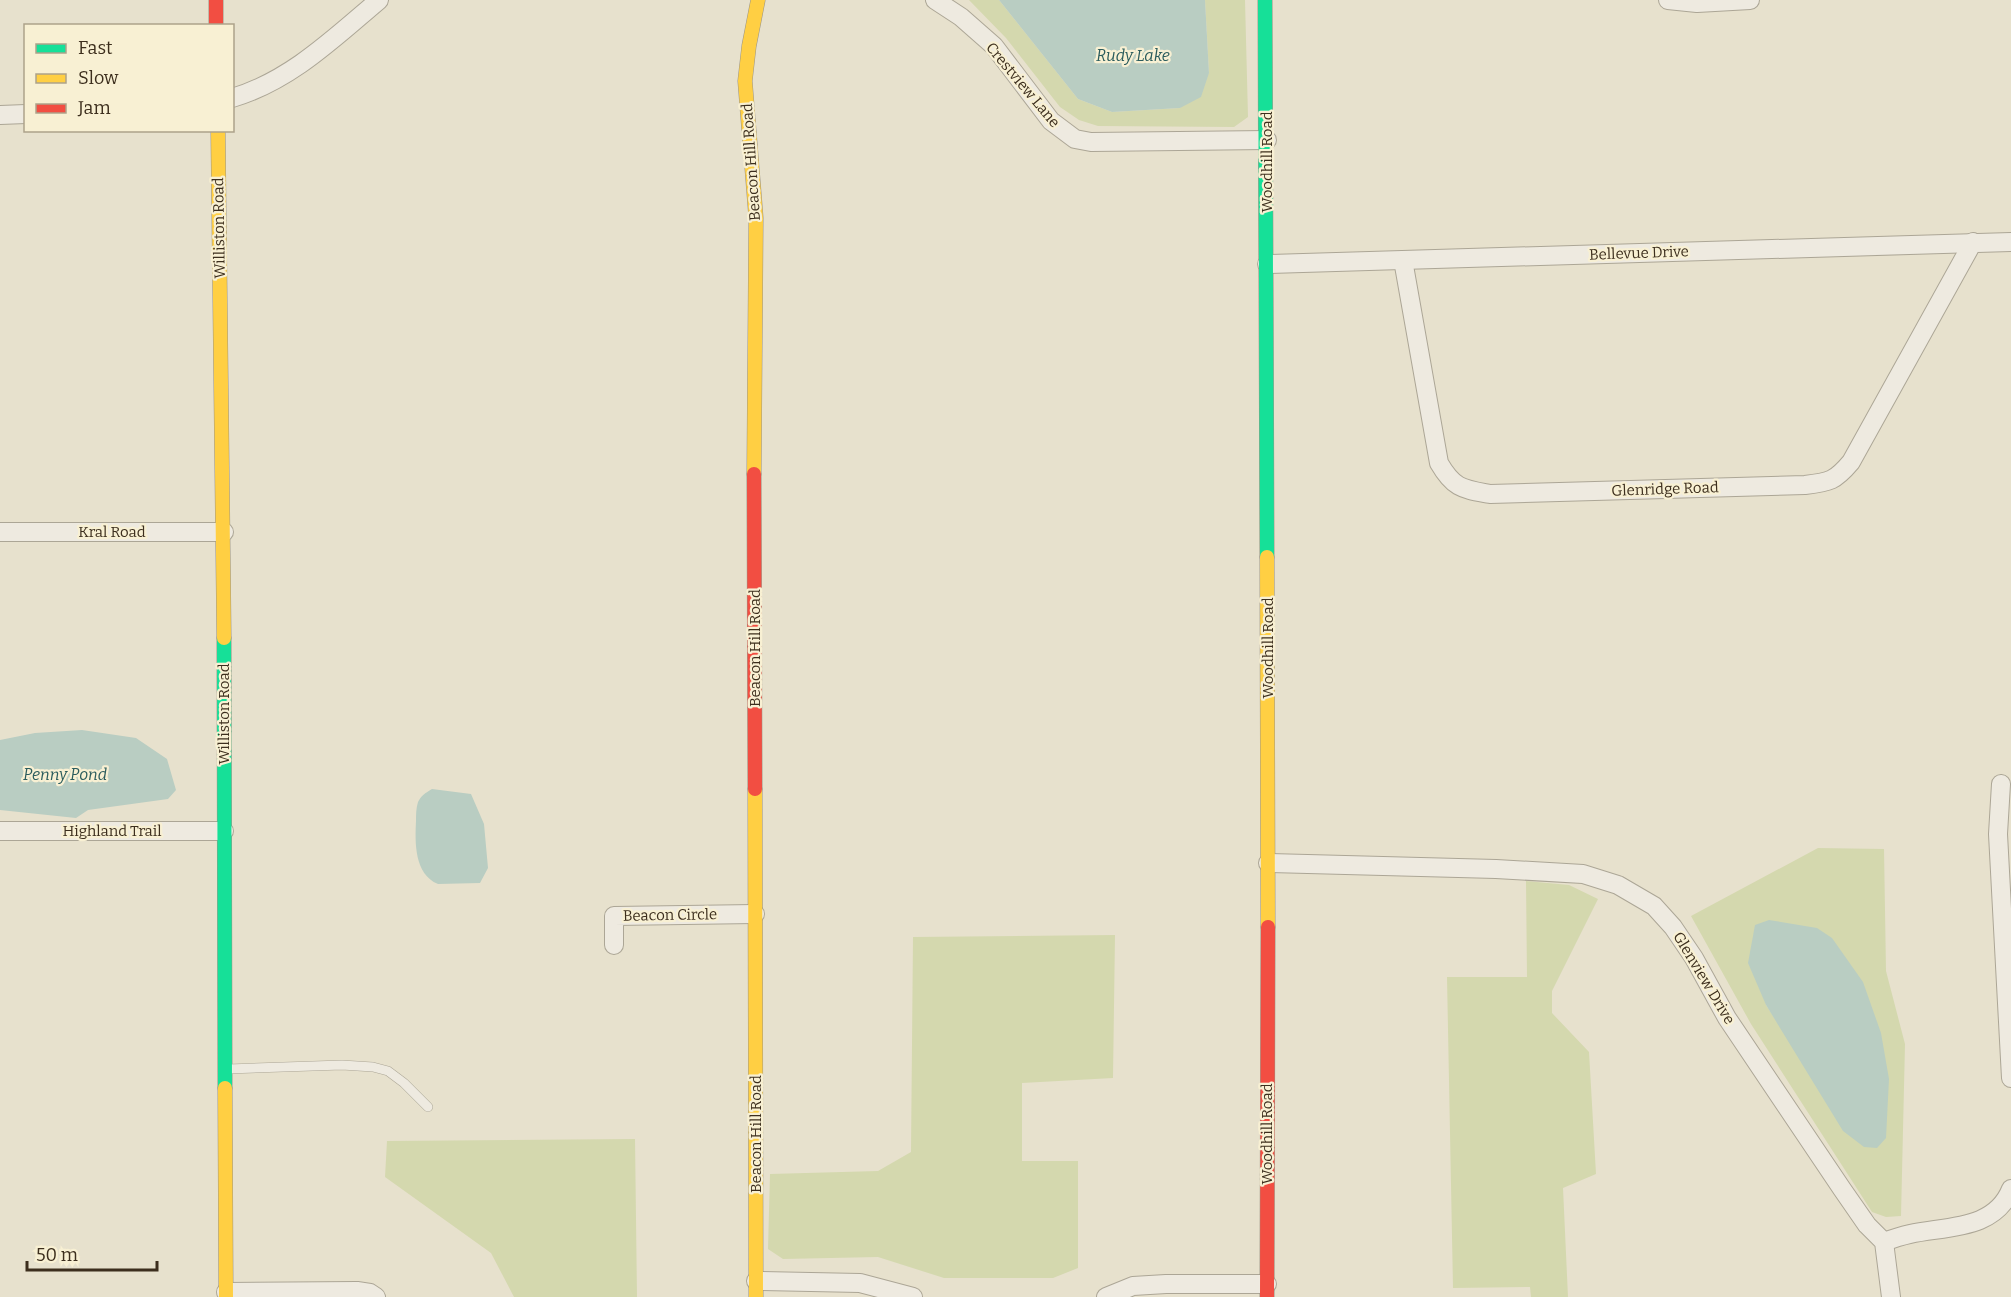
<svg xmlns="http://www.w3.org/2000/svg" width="2011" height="1297" font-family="Bitter,serif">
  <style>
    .green { fill: #d4d8ae; fill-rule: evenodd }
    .water { fill: #b9cdc2 }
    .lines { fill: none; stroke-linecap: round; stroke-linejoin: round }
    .lane-casing { stroke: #aca696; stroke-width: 10 }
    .street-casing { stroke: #aca696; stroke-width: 20 }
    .fast-casing { stroke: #9c9586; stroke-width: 15 }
    .slow-casing { stroke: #9c9586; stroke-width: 15 }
    .jam-casing { stroke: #9c9586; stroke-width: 15 }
    .lane { stroke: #eeeae0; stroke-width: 9 }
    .street { stroke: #eeeae0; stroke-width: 18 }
    .fast { stroke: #16e098; stroke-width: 14 }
    .slow { stroke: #ffcf43; stroke-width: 14 }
    .jam { stroke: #f24e42; stroke-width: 14 }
    .labels { text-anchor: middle; stroke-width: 4.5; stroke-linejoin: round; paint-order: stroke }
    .street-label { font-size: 15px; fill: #3c2e1d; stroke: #f8f0d3 }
    .water-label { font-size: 16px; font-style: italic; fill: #2b5c5d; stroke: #f8f0d3 }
  </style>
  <rect width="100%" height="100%" fill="#e7e1cd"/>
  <!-- green -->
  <g class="green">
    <path d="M969 0H999L1078 99 1112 112 1180 108 1209 73 1205 0H1245L1248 117 1234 127 1098 126 1079 120 1060 107 1006 38Z"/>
    <path d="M1818 848 1884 849 1886 971 1905 1044 1901 1216 1886 1217 1872 1212 1751 1024 1691 916ZM1755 925 1781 1028 1766 1005Z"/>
    <path d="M1526 881 1569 885 1598 899 1552 991V1013L1589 1052 1596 1174 1563 1188 1568 1297H1531L1530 1287 1453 1288 1447 977H1527Z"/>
    <path d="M1115 935 1113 1078 1022 1083V1161H1078V1268L1053 1278H944L878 1257 783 1259 768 1249 770 1174 878 1171 911 1152 913 937Z"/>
    <path d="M635 1139 637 1297H514L491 1253 385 1177 387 1141Z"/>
  </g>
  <!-- water -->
  <g class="water">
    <path d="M999 0H1205L1209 73 1201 97 1180 108 1112 112 1078 99Z"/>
    <path d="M82 730 136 738 167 759 176 790 168 799 88 810 76 818 0 810V740L35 733Z"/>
    <path d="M432 789 471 794 484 824 488 868 480 883 438 884C414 874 415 842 416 821 416 815 416 808 418 802 421 796 425 793 432 789Z"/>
    <path d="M1769 920 1817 928 1832 938 1863 982 1881 1033 1889 1079 1886 1138 1877 1148 1864 1147 1843 1131 1766 1005 1748 963 1755 925Z"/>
  </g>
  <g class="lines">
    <defs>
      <path id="lane" d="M228 1069 342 1065 373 1067 388 1071 404 1083 428 1107"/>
      <g id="street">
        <path d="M935 0 961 17 994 46 1051 121 1075 139 1091 142 1267 140"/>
        <path d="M1668 0 1697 3 1750 0"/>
        <path d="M232 98C290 81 334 38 379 0"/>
        <path d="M0 115 26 114"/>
        <path d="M1403 260 1439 463C1454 489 1463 489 1490 494L1805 485C1830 482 1835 481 1851 462L1973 242"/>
        <path d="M1267 264 2011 242"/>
        <path d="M0 532H224"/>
        <path d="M2001 784 1998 834 2011 1078"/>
        <path d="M0 831H224"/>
        <path d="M1268 863 1496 869 1583 874 1618 885 1654 906 1673 927 1694 958 1727 1018 1842 1189 1867 1225 1884 1242 1891 1297"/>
        <path d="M614 945V916L755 914"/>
        <path d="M1884 1242C1892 1239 1901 1236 1910 1234 1947 1226 1995 1230 2011 1189"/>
        <path d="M756 1281 860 1283 913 1297"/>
        <path d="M226 1292 357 1291 370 1293 376 1297"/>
        <path d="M1106 1297 1133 1286 1166 1284H1267"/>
      </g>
      <g id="fast">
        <path d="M1265 0 1267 557"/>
        <path d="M224 638 225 1088"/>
      </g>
      <g id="slow">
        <path d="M218 130 224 638"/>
        <path d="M754 474 756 218 745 81 749 46 758 0"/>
        <path d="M1267 557 1268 927"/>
        <path d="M755 789 756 1297"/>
        <path d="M225 1088 226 1297"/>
      </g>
      <g id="jam">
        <path d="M216 0V26"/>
        <path d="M754 474 755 789"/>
        <path d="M1267 1297 1268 927"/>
      </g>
    </defs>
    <!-- lane casing -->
    <use href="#lane" class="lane-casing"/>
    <!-- street casing -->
    <use href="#street" class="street-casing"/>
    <!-- fast casing -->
    <use href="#fast" class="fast-casing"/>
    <!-- slow casing -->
    <use href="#slow" class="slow-casing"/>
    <!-- jam casing -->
    <use href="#jam" class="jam-casing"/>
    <!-- lane -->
    <use href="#lane" class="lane"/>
    <!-- street -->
    <use href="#street" class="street"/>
    <!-- fast -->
    <use href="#fast" class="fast"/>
    <!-- slow -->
    <use href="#slow" class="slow"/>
    <!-- jam -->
    <use href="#jam" class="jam"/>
  </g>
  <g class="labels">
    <!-- street labels -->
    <g class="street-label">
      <text transform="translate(1023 85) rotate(50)" y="5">Crestview Lane</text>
      <text transform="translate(751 162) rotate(-94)" y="5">Beacon Hill Road</text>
      <text transform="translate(1267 162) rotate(-90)" y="5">Woodhill Road</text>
      <text transform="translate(219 228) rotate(-91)" y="5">Williston Road</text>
      <text transform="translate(1639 253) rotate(-2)" y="5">Bellevue Drive</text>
      <text transform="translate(1665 489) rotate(-2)" y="5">Glenridge Road</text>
      <text x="112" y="537">Kral Road</text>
      <text transform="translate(755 648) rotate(-90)" y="5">Beacon Hill Road</text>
      <text transform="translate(1268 648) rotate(-90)" y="5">Woodhill Road</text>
      <text transform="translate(224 714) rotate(-90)" y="5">Williston Road</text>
      <text x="112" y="836">Highland Trail</text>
      <text transform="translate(670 915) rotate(-1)" y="5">Beacon Circle</text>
      <text transform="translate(1704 978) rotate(59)" y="5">Glenview Drive</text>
      <text transform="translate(756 1134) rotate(-90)" y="5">Beacon Hill Road</text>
      <text transform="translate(1267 1134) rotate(-90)" y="5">Woodhill Road</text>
    </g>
    <!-- water labels -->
    <g class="water-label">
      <text x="1133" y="61">Rudy Lake</text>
      <text x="65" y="780">Penny Pond</text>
    </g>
  </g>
  <!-- legend -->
  <rect x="24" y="24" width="210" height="108" fill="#f8f0d3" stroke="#ada28a" stroke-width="1.5"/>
  <rect x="36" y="44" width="30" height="9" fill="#16e098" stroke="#ada28a" stroke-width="1.5"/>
  <text x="78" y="54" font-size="18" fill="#3c2e1d">Fast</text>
  <rect x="36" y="74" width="30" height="9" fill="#ffcf43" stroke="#ada28a" stroke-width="1.5"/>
  <text x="78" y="84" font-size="18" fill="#3c2e1d">Slow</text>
  <rect x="36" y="104" width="30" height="9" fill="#f24e42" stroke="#ada28a" stroke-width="1.5"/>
  <text x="78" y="114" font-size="18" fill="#3c2e1d">Jam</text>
  <!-- scale -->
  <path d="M27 1261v9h130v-9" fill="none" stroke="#3c2e1d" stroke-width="3"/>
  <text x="36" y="1261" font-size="18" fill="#3c2e1d" stroke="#f8f0d3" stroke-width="4.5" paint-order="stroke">50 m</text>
</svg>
